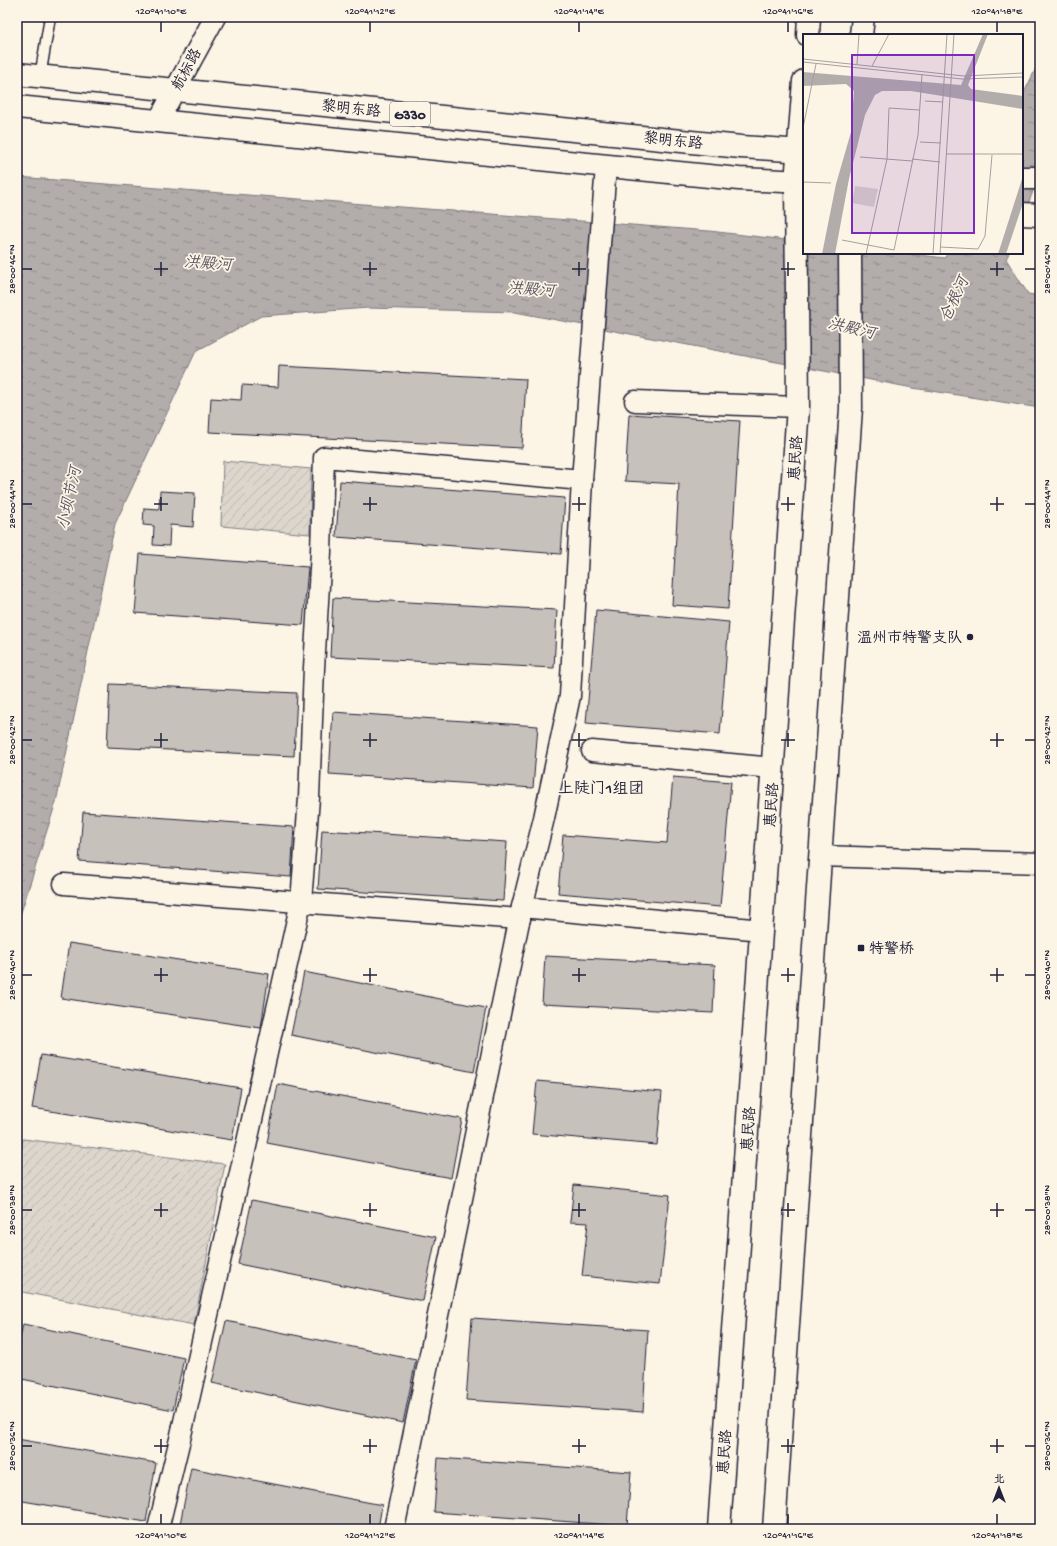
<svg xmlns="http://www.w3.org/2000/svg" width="1057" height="1546" font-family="'Gochi Hand','LXGW WenKai TC',sans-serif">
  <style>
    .garden { fill: url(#garden-furrows); stroke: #7f7c84 }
    .water { fill: url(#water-ripples); stroke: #78757e }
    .building { fill: #c6c1bb; stroke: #22223b }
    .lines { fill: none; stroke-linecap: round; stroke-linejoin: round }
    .lane-casing { stroke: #22223b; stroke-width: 13 }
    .street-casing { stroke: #22223b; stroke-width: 23 }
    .secondary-casing { stroke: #22223b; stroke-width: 25 }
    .highway-casing { stroke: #22223b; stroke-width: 25 }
    .lane { stroke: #fcf5e5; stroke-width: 10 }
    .street { stroke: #fcf5e5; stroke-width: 20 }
    .secondary { stroke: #fcf5e5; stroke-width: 22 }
    .highway { stroke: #fcf5e5; stroke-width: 22 }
    .ticks { fill: none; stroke: #22223b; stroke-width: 1.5 }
    .poi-dot { fill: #22223b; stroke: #fcf5e5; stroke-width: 1.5 }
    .labels { text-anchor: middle; stroke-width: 3.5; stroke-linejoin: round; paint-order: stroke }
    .shield { fill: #fcf5e5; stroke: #63616e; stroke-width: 1 }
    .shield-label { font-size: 14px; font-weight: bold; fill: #22223b }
    .street-label { font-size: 15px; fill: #22223b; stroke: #fcf5e5 }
    .poi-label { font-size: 15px; fill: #22223b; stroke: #fcf5e5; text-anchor: end }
    .water-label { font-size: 16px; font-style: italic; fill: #545362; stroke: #fcf5e5 }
    .neighbourhood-label { font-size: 16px; fill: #22223b; stroke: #fcf5e5 }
    .inset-road { fill: none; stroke: #a5a1a1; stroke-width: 1 }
    .view { fill: #7b2cbf; fill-opacity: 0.15; stroke: #7b2cbf; stroke-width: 2 }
    .inset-edge { fill: none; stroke: #22223b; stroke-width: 2 }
    .neatline { fill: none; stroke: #22223b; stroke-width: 1.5 }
    .ticks-label { font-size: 10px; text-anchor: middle; fill: #22223b }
  </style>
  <defs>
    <pattern id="garden-furrows" width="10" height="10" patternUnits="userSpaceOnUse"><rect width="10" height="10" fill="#dcd6cc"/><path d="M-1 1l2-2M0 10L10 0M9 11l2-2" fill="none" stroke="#bcb7b0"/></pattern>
    <pattern id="water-ripples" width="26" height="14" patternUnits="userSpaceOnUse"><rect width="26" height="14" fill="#b2adab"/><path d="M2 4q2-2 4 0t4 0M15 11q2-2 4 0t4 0" fill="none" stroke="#908c8c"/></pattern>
  </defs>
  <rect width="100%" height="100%" fill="#fcf5e5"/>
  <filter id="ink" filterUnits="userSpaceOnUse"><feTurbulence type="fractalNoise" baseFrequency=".025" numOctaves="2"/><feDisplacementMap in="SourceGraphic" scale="8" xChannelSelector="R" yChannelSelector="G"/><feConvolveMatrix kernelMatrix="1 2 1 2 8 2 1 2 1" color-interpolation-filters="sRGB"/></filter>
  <g filter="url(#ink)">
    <!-- garden -->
    <g class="garden">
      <path d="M223 461 311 469 310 534 221 526Z"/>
      <path d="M23 1139 225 1164 194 1325 17 1291V1176Z"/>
    </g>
    <!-- water -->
    <g class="water">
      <path d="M1040 60V174L1022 219V97Z"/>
      <path d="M17 177 709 231 804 242V253H903L945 258 947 253H1009L1006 259 1028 294 1040 296V408L913 388 515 312 368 308 261 316 196 351 115 524 56 802 17 925Z"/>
    </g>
    <!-- building -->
    <g class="building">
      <path d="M279 366 526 379 522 448 209 432 211 398 241 400 242 385 278 387Z"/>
      <path d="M629 414 740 421 728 609 672 605 679 484 625 481Z"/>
      <path d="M340 481 565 498 561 554 336 537Z"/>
      <path d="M160 491 195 493 193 527 170 525 169 546 153 545 154 526 143 525 144 508 159 509Z"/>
      <path d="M140 554 308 567 303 625 135 613Z"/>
      <path d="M333 598 557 610 554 668 330 657Z"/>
      <path d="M596 610 729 622 720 734 586 723Z"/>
      <path d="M110 684 297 693 294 756 107 747Z"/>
      <path d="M333 712 538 726 533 788 329 774Z"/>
      <path d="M673 777 731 782 720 907 558 893 563 835 667 843Z"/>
      <path d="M83 812 294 827 291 877 79 861Z"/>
      <path d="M322 830 507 842 503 901 318 889Z"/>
      <path d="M69 943 269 974 261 1028 61 998Z"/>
      <path d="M545 956 715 965 713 1013 542 1004Z"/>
      <path d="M304 972 486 1008 474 1072 291 1035Z"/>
      <path d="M41 1055 241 1088 232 1140 32 1108Z"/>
      <path d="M537 1081 662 1092 657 1145 532 1134Z"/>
      <path d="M278 1084 462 1119 451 1178 267 1143Z"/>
      <path d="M574 1185 670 1195 660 1284 582 1276 588 1223 570 1222Z"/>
      <path d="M252 1200 436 1237 423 1301 238 1264Z"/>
      <path d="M472 1318 648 1330 643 1412 466 1400Z"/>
      <path d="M226 1321 416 1360 403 1423 212 1383Z"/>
      <path d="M23 1324 184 1358 173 1410 17 1378V1355Z"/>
      <path d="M17 1439 156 1463 146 1522 17 1500Z"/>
      <path d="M438 1458 631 1472 627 1526 434 1512Z"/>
      <path d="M191 1468 382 1505 378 1529H179Z"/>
    </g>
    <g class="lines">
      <defs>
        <path id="lane" d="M40 77 50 17"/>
        <g id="street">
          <path d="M158 121 215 17"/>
          <path d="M635 401 798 407"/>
          <path d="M592 751 773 768"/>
          <path d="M821 856 1040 863"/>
          <path d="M64 884 520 919"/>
          <path d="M522 907 762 930"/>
          <path d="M158 1529 181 1435 301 902 309 798 314 668 321 552 324 457 582 480"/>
          <path d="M394 1529 522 907 544 818 570 696 582 480 606 166"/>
        </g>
        <g id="secondary">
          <path d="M808 35 809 17"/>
          <path d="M861 35 863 17"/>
          <path d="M719 1529 798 407 796 182 804 81"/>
          <path d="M774 1529 851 408 850 253"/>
        </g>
        <g id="highway">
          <path d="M17 74 741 147 804 151"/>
          <path d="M17 107 739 179 804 182"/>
          <path d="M1022 178H1040"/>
          <path d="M1022 214 1040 215"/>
        </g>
      </defs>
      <!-- lane casing -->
      <use href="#lane" class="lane-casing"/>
      <!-- street casing -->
      <use href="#street" class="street-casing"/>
      <!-- secondary casing -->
      <use href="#secondary" class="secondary-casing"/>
      <!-- highway casing -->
      <use href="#highway" class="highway-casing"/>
      <!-- lane -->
      <use href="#lane" class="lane"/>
      <!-- street -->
      <use href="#street" class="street"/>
      <!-- secondary -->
      <use href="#secondary" class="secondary"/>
      <!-- highway -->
      <use href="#highway" class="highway"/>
    </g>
  </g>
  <!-- ticks -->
  <path class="ticks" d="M161 22V32M370 22V32M579 22V32M788 22V32M997 22V32M161 262V276M370 262V276M579 262V276M788 262V276M997 262V276M22 269H32M154 269H168M363 269H377M572 269H586M781 269H795M990 269H1004M1025 269H1035M161 497V511M370 497V511M579 497V511M788 497V511M997 497V511M22 504H32M154 504H168M363 504H377M572 504H586M781 504H795M990 504H1004M1025 504H1035M161 733V747M370 733V747M579 733V747M788 733V747M997 733V747M22 740H32M154 740H168M363 740H377M572 740H586M781 740H795M990 740H1004M1025 740H1035M161 968V982M370 968V982M579 968V982M788 968V982M997 968V982M22 975H32M154 975H168M363 975H377M572 975H586M781 975H795M990 975H1004M1025 975H1035M161 1203V1217M370 1203V1217M579 1203V1217M788 1203V1217M997 1203V1217M22 1210H32M154 1210H168M363 1210H377M572 1210H586M781 1210H795M990 1210H1004M1025 1210H1035M161 1439V1453M370 1439V1453M579 1439V1453M788 1439V1453M997 1439V1453M22 1446H32M154 1446H168M363 1446H377M572 1446H586M781 1446H795M990 1446H1004M1025 1446H1035M161 1514V1524M370 1514V1524M579 1514V1524M788 1514V1524M997 1514V1524"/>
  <!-- markers -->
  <g class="poi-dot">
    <circle cx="970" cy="637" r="4"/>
    <rect x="857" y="944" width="8" height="8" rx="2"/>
  </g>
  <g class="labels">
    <!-- shield labels -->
    <rect class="shield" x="390" y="102" width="40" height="24" rx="3"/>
    <g class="shield-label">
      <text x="410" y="119">G330</text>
    </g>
    <!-- street labels -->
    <g class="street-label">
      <text transform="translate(186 69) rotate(-61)" y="5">航标路</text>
      <text transform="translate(351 108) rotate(6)" y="5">黎明东路</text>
      <text transform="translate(673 140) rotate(6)" y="5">黎明东路</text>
      <text transform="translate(795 458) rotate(-86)" y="5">惠民路</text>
      <text transform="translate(771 805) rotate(-86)" y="5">惠民路</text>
      <text transform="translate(748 1129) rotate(-86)" y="5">惠民路</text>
      <text transform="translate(724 1452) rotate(-86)" y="5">惠民路</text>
    </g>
    <!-- poi labels -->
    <g class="poi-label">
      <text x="962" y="642">温州市特警支队</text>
      <text x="869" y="953" text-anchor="start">特警桥</text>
    </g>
    <!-- water labels -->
    <g class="water-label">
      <text transform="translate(208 262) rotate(4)" y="6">洪殿河</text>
      <text transform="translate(531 288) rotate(4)" y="6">洪殿河</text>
      <text transform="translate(953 299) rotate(-65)" y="6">仓根河</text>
      <text transform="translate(852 327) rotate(13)" y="6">洪殿河</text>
      <text transform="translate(68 498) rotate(-78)" y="6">小坝节河</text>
    </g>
    <!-- neighbourhood labels -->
    <g class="neighbourhood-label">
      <text x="601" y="793">上陡门1组团</text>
    </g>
  </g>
  <!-- overview -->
  <g transform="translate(803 34)">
    <rect width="220" height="220" fill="#fcf5e5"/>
    <path d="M52 152 75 155 71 173 49 169Z" fill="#dcd6cc"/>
    <path d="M180 0H185L165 51 168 55 220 62V75L108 57H79L72 61 62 81 46 145 32 220H19L33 150 48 98 51 57 43 50 0 52V38L158 51ZM220 142V169L203 220H195Z" fill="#b2adab"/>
    <path class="inset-road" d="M0 25 161 42 220 39M0 28 159 45 220 43M54 30 56 0M69 32 86 0M122 67 140 68M0 94 13 30M117 108 138 109M144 120H220M57 123 109 127M109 125 137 128M0 148 28 149M39 206 91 216 115 101 119 40M137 213 175 215 182 202 189 121M63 220 84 125 86 74 116 76M130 220 144 0M137 220 151 0"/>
    <path class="view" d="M49 21H171V199H49Z"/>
    <rect width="220" height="220" class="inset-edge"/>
  </g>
  <!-- margin -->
  <rect width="1057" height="1546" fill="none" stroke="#fcf5e5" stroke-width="44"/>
  <!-- north arrow -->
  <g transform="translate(999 1488)" stroke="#fcf5e5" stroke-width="3" paint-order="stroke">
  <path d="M0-3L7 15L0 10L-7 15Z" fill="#22223b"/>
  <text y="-6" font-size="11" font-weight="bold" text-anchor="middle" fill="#22223b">北</text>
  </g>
  <rect x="22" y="22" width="1013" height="1502" class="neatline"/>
  <g class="ticks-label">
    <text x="161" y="14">120°41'10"E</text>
    <text x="370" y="14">120°41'12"E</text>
    <text x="579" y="14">120°41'14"E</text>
    <text x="788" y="14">120°41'16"E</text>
    <text x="997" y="14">120°41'18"E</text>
    <text transform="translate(11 269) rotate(-90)" y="4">28°00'46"N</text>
    <text transform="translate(1046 269) rotate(-90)" y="4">28°00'46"N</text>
    <text transform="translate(11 504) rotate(-90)" y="4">28°00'44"N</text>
    <text transform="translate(1046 504) rotate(-90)" y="4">28°00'44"N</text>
    <text transform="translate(11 740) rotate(-90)" y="4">28°00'42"N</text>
    <text transform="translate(1046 740) rotate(-90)" y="4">28°00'42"N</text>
    <text transform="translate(11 975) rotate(-90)" y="4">28°00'40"N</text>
    <text transform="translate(1046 975) rotate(-90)" y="4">28°00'40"N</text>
    <text transform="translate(11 1210) rotate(-90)" y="4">28°00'38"N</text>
    <text transform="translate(1046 1210) rotate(-90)" y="4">28°00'38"N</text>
    <text transform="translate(11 1446) rotate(-90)" y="4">28°00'36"N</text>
    <text transform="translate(1046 1446) rotate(-90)" y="4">28°00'36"N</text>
    <text x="161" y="1538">120°41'10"E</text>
    <text x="370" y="1538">120°41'12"E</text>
    <text x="579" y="1538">120°41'14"E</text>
    <text x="788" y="1538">120°41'16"E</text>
    <text x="997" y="1538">120°41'18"E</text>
  </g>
</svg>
